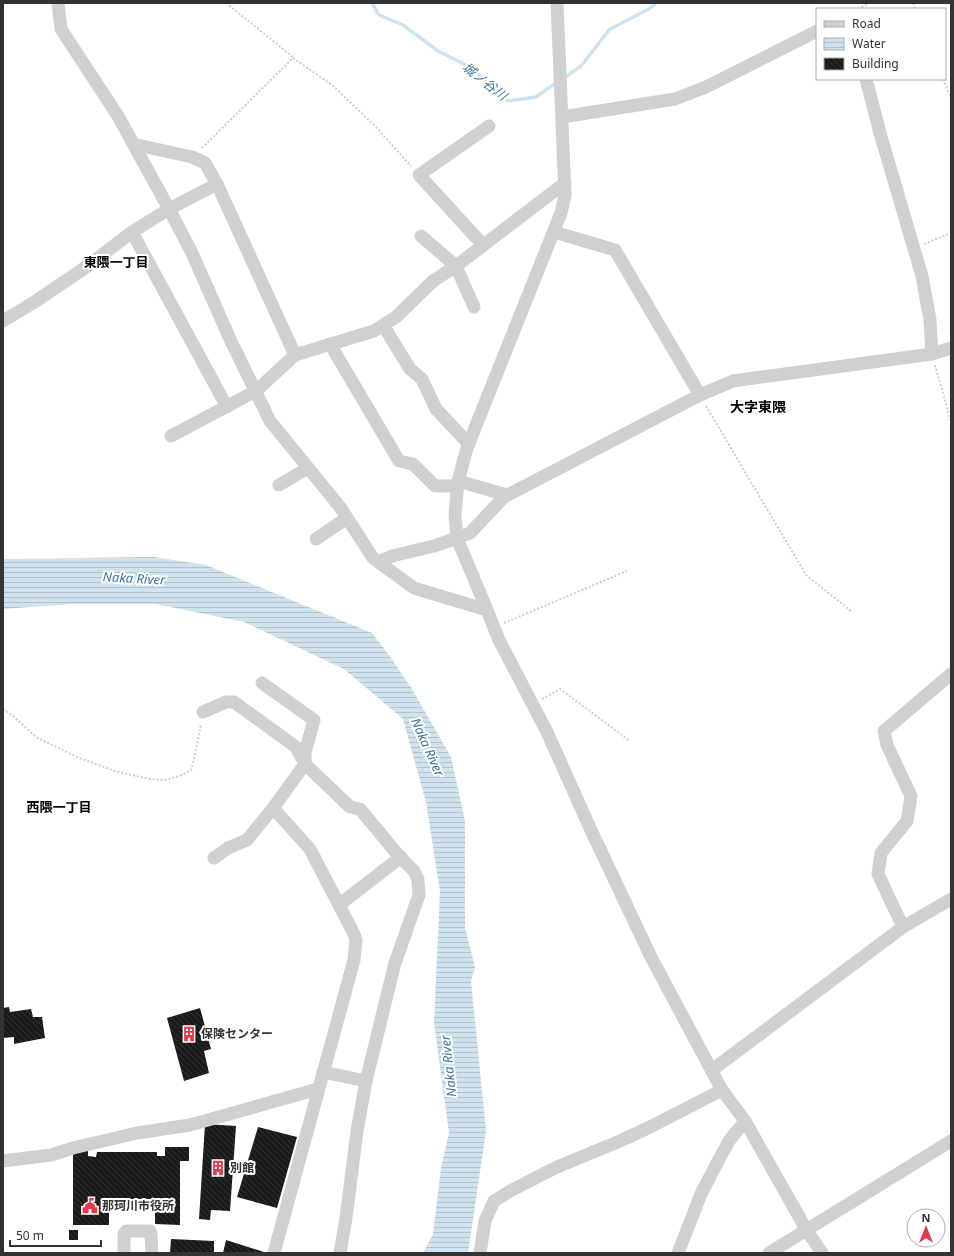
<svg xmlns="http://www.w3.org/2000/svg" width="954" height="1256" font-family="'Noto Sans','Noto Sans JP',sans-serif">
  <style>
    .water { fill: url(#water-rules) }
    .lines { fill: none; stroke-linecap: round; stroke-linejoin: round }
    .stream { stroke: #cfe2ee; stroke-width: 3.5 }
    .building { fill: url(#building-back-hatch) }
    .path { stroke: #cdcdcd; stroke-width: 2; stroke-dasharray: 2 2; stroke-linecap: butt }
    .minor { stroke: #d0d0d0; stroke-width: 13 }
    .labels { text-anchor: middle; stroke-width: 4; stroke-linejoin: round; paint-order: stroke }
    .poi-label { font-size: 12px; font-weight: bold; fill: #333; stroke: #fff; text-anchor: start }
    .water-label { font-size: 13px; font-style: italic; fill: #3f7597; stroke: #fff }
    .neighbourhood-label { font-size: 13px; font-weight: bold; fill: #000; stroke: #fff }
    .quarter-label { font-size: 14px; font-weight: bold; fill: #000; stroke: #fff }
  </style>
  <defs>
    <pattern id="water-rules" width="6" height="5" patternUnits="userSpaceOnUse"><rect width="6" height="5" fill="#cfe2ee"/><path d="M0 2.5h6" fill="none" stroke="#b2c2cd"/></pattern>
    <pattern id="building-back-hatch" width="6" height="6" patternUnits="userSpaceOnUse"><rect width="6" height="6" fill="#1a1a1a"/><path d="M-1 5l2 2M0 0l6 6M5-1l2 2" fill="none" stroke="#333"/></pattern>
  </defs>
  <rect width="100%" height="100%" fill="#fff"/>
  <!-- water -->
  <path class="water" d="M154 557 206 565 372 633 391 658 412 689 451 757 465 821V928L475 967 471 981 486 1131 468 1253H423L433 1234 441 1168 449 1133 434 1023 440 892 426 802 403 719 344 669 244 622 156 604H73L3 609V559Z"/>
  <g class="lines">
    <!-- stream -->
    <g class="stream">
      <path d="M372 3 379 15 403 25 438 51 470 67 508 101 536 97 557 82"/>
      <path d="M564 78 581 66 610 29 649 9 656 3"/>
    </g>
  </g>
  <!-- building -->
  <g class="building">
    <path d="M9 1007 10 1012 31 1009 33 1017H42L45 1038 14 1044V1037L3 1038V1008Z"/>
    <path d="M200 1008 211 1049 204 1051 209 1073 184 1081 167 1018Z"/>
    <path d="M205 1124 236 1126 230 1211 211 1210 210 1220 199 1219Z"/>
    <path d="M258 1127 297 1137 277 1208 237 1197Z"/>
    <path d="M88 1146V1156L96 1157 97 1152H157V1156H165V1147H189V1161H180V1225L155 1224V1199H109V1225H73V1150Z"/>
    <rect x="69" y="1230" width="9" height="10"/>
    <path d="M171 1239 214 1241V1253H170Z"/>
    <path d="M226 1240 264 1252 263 1253H223Z"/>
  </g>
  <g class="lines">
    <!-- path -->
    <g class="path">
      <path d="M226 3 293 57"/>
      <path d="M913 3 915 9"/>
      <path d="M858 9 869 3"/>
      <path d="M943 79 951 98"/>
      <path d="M202 148 293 58 332 85 374 125 411 166"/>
      <path d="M924 244 951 233"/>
      <path d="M935 365 951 421"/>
      <path d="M706 406 806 575 851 611"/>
      <path d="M504 623 627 571"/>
      <path d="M542 699 560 689 630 741"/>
      <path d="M3 709 13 716 36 737 79 758 115 771 149 779 165 780 182 775 191 770 194 759 201 724"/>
    </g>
    <!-- minor -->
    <g class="minor">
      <path d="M58 3 61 29 118 116 169 209 192 253 230 339 270 421 340 507 373 558 414 588 487 610 499 640 547 732 590 828 651 957 722 1090 745 1121 806 1229 822 1253"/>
      <path d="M866 79 880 133 922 276 930 320 932 354"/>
      <path d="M562 117 675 99 706 87 817 31"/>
      <path d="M133 144 192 157 205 163 217 184 295 355"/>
      <path d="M132 232 227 407"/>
      <path d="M554 232 615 250 700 395"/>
      <path d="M421 236 456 266 474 307"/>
      <path d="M483 245 419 175 489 126"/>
      <path d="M3 321 36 301 86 267 132 232 169 209 217 184"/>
      <path d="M383 325 410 369 422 379 436 409 469 444"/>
      <path d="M330 344 399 461 413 464 435 486H458"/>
      <path d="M171 436 256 391 295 355 374 331 396 317 433 281 456 266 565 183"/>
      <path d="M458 481 507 495"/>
      <path d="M279 485 308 468"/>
      <path d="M316 539 347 518"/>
      <path d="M379 562 392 556 434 546 457 538 470 533 504 497 700 395 733 381 932 354 951 348"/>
      <path d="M487 610 457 538 455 515 458 481 467 448 561 213 565 195 557 3"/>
      <path d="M262 683 314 720 305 753V764L350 807 360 809 399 856 414 871 418 880 419 895 395 963 366 1081 357 1131 346 1218 340 1253"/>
      <path d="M203 712 226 702H234L296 747 305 764 273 808 310 849 354 934 356 940 354 960 274 1253"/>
      <path d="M214 858 228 848 247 840 273 808"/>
      <path d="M339 905 401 857"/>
      <path d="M903 927 878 874 881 853 907 821 911 796 887 745 884 731 951 674"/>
      <path d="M712 1070 903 927 951 899"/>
      <path d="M323 1072 366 1081"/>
      <path d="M3 1161 51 1155 73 1148 137 1133 190 1125 318 1089"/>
      <path d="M124 1253V1234L126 1231H150L151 1234 152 1253"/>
      <path d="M480 1253 485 1221 494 1201 512 1190 557 1167 620 1141 650 1127 722 1090"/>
      <path d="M678 1253 701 1194 717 1163 729 1141 745 1121"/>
      <path d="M769 1253 951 1141"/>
    </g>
  </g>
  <!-- icons -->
  <defs>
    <symbol id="building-bare" viewBox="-9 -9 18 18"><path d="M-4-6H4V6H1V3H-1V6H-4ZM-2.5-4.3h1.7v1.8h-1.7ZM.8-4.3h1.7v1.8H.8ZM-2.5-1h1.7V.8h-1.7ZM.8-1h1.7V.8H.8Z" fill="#e63946" stroke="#fff" stroke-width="2.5" paint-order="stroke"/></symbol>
    <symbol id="civic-bare" viewBox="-9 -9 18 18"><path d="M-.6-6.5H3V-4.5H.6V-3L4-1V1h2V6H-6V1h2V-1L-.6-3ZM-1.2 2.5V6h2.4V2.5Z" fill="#e63946" stroke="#fff" stroke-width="2.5" paint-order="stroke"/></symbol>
  </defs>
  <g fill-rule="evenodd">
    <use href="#building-bare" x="178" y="1023" width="22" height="22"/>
    <use href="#building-bare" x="207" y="1157" width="22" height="22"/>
    <use href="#civic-bare" x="79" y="1195" width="22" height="22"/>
  </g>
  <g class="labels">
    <!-- poi labels -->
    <g class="poi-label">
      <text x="201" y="1038">保険センター</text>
      <text x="230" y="1172">別館</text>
      <text x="102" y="1210">那珂川市役所</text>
    </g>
    <!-- water labels -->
    <g class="water-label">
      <text transform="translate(485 81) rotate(38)" y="5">城ノ谷川</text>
      <text transform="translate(134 578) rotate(3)" y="5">Naka River</text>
      <text transform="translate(428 747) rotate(66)" y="5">Naka River</text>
      <text transform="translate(448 1066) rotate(-96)" y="5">Naka River</text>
    </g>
    <!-- neighbourhood labels -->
    <g class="neighbourhood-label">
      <text x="116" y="267">東隈一丁目</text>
      <text x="59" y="812">西隈一丁目</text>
    </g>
    <!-- quarter labels -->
    <g class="quarter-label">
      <text x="758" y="412">大字東隈</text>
    </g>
  </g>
  <!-- border -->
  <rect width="954" height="1256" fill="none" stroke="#333333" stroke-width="8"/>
  <!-- legend -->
  <rect x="816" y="8" width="130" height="72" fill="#ffffff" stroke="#adadad"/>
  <rect x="824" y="21" width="20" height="6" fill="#d0d0d0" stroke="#adadad"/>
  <text x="852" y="28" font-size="12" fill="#333333">Road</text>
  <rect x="824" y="38" width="20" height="12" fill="url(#water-rules)" stroke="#adadad"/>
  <text x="852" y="48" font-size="12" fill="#333333">Water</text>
  <rect x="824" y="58" width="20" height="12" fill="url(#building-back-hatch)" stroke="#adadad"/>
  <text x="852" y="68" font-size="12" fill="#333333">Building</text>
  <!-- north arrow -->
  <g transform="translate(926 1228)"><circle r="19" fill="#ffffff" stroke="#adadad"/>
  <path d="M0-3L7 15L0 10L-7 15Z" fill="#e63946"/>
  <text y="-6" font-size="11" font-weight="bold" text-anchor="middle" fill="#333333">N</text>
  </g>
  <!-- scale -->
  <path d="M10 1240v6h91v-6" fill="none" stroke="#333333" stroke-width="2"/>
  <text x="16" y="1240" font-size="12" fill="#333333" stroke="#ffffff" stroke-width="3" paint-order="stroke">50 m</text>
</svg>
